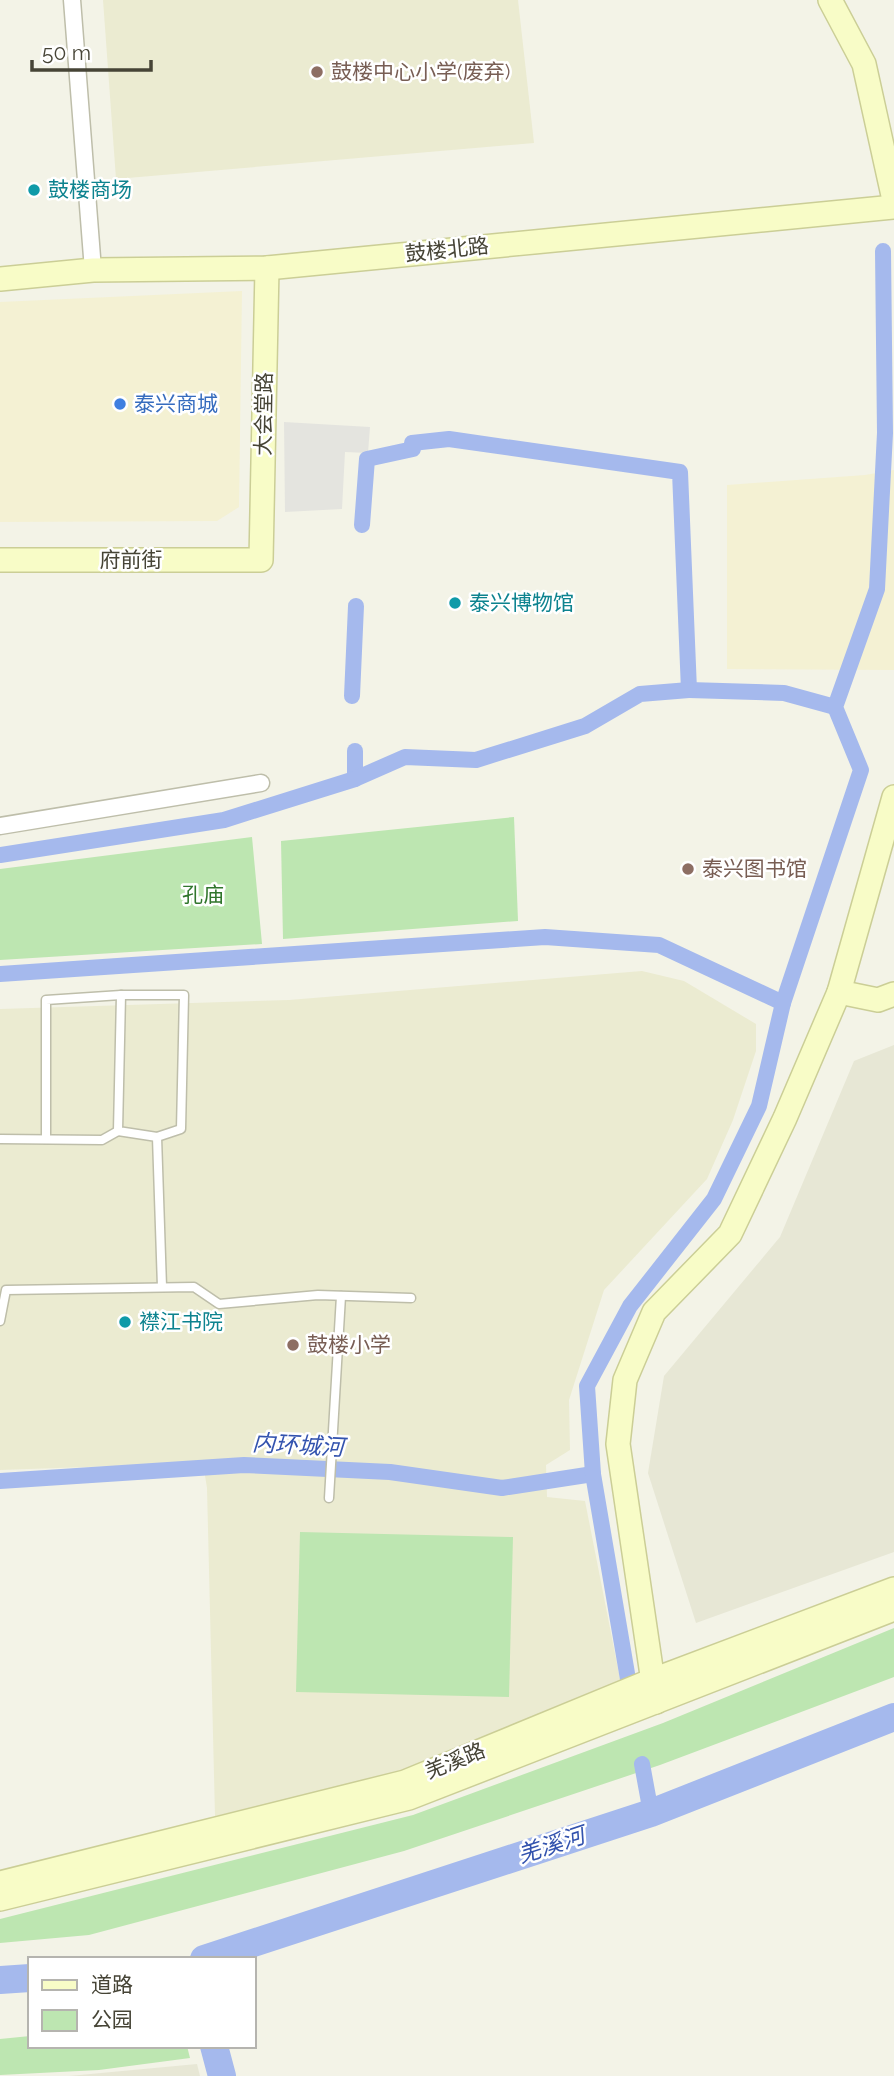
<svg xmlns="http://www.w3.org/2000/svg" width="894" height="2076" font-family="Raleway,'Noto Sans SC',sans-serif">
  <style>
    .residential { fill: #e7e7d5 }
    .commercial { fill: #f4f1d3 }
    .education { fill: #ebebd1 }
    .green { fill: #bde6b1 }
    .parking { fill: #e4e4df }
    .lines { fill: none; stroke-linecap: round; stroke-linejoin: round }
    .canal { stroke: #a5b9ed; stroke-width: 16 }
    .river { stroke: #a5b9ed; stroke-width: 28 }
    .lane-casing { stroke: #bebeaa; stroke-width: 11 }
    .street-casing { stroke: #bebeaa; stroke-width: 19 }
    .secondary-casing { stroke: #cbce96; stroke-width: 26 }
    .lane { stroke: #fff; stroke-width: 8 }
    .street { stroke: #fff; stroke-width: 16 }
    .secondary { stroke: #f8fcc7; stroke-width: 23 }
    .education-dot { fill: #8d6e63; stroke: #fff; stroke-width: 2.5 }
    .culture-dot { fill: #0f9aa8; stroke: #fff; stroke-width: 2.5 }
    .shop-dot { fill: #3f7fe0; stroke: #fff; stroke-width: 2.5 }
    .labels { text-anchor: middle; stroke-width: 5; stroke-linejoin: round; paint-order: stroke }
    .education-label { font-size: 21px; fill: #785e54; stroke: #fff; text-anchor: start }
    .culture-label { font-size: 21px; fill: #0d838f; stroke: #fff; text-anchor: start }
    .street-label { font-size: 21px; fill: #464436; stroke: #fff }
    .shop-label { font-size: 21px; fill: #366cbe; stroke: #fff; text-anchor: start }
    .park-label { font-size: 21px; fill: #30752c; stroke: #fff }
    .water-label { font-size: 23px; font-style: italic; fill: #3353ae; stroke: #fff }
  </style>
  <rect width="100%" height="100%" fill="#f3f3e7"/>
  <!-- residential -->
  <g class="residential">
    <path d="M894 1045V1552L696 1623 648 1473 664 1376 780 1237 854 1061Z"/>
    <path d="M197 2064 200 2076H69Z"/>
  </g>
  <!-- commercial -->
  <g class="commercial">
    <path d="M242 291 239 507 217 521 0 522V302Z"/>
    <path d="M894 470V670L727 669V485L865 475Z"/>
  </g>
  <!-- education -->
  <g class="education">
    <path d="M103 0H518L534 143 116 179Z"/>
    <path d="M642 971 684 981 756 1024V1051L733 1120 707 1179 604 1290 569 1400 570 1450 546 1465 547 1497 585 1501 623 1694 393 1781 215 1816 207 1488 203 1463 0 1470V1009L289 1000Z"/>
  </g>
  <!-- green -->
  <g class="green">
    <path d="M514 817 518 921 283 939 281 841Z"/>
    <path d="M252 837 262 944 0 960V869Z"/>
    <path d="M300 1532 513 1537 509 1697 296 1692Z"/>
    <path d="M894 1628V1677L660 1765 404 1851 89 1935 0 1943V1919L413 1815 663 1723Z"/>
    <path d="M30 2036V2046H187L190 2058 99 2070 0 2075V2039Z"/>
  </g>
  <!-- parking -->
  <path class="parking" d="M284 422 370 427 368 453 345 452 342 509 285 512Z"/>
  <g class="lines">
    <!-- canal -->
    <g class="canal">
      <path d="M362 525 367 459 413 449 412 443 449 439 680 472 689 690 784 693 835 707"/>
      <path d="M352 696 356 606"/>
      <path d="M355 751V779"/>
      <path d="M0 855 224 820 355 779 405 757 476 760 585 726 640 694 689 690"/>
      <path d="M0 974 545 937 659 945 783 1003"/>
      <path d="M0 1481 244 1465 390 1472 502 1488 593 1474"/>
      <path d="M629 1685 593 1474 587 1386 630 1306 714 1199 759 1106 783 1003 861 770 835 707 877 589 885 433 883 251"/>
      <path d="M642 1764 651 1813"/>
    </g>
    <!-- river -->
    <g class="river">
      <path d="M204 1959 651 1813 894 1717"/>
      <path d="M0 1980 30 1978"/>
      <path d="M214 2046 222 2076"/>
    </g>
    <defs>
      <g id="lane">
        <path d="M157 1137 118 1131 121 995H184L181 1129 157 1137 162 1287"/>
        <path d="M0 1139 102 1140 118 1131"/>
        <path d="M46 1139V1000L121 995"/>
        <path d="M0 1321 6 1290 194 1287 219 1304 318 1295 411 1298"/>
        <path d="M329 1498 341 1296"/>
      </g>
      <g id="street">
        <path d="M72 0 93 270"/>
        <path d="M0 826 261 783"/>
      </g>
      <g id="secondary">
        <path d="M830 0 864 64 894 200"/>
        <path d="M0 279 93 270 267 268 894 207"/>
        <path d="M0 560H261L267 268"/>
        <path d="M839 992 878 1000 894 994"/>
        <path d="M656 1702 618 1444 625 1380 654 1312 730 1234 785 1118 839 992 894 797"/>
        <path d="M0 1883 405 1782 653 1680 894 1589"/>
        <path d="M0 1899 409 1798 894 1609"/>
      </g>
    </defs>
    <!-- lane casing -->
    <use href="#lane" class="lane-casing"/>
    <!-- street casing -->
    <use href="#street" class="street-casing"/>
    <!-- secondary casing -->
    <use href="#secondary" class="secondary-casing"/>
    <!-- lane -->
    <use href="#lane" class="lane"/>
    <!-- street -->
    <use href="#street" class="street"/>
    <!-- secondary -->
    <use href="#secondary" class="secondary"/>
  </g>
  <!-- markers -->
  <g class="education-dot">
    <circle cx="317" cy="72" r="7"/>
    <circle cx="688" cy="869" r="7"/>
    <circle cx="293" cy="1345" r="7"/>
  </g>
  <g class="culture-dot">
    <circle cx="34" cy="190" r="7"/>
    <circle cx="455" cy="603" r="7"/>
    <circle cx="125" cy="1322" r="7"/>
  </g>
  <circle class="shop-dot" cx="120" cy="404" r="7"/>
  <g class="labels">
    <!-- education labels -->
    <g class="education-label">
      <text x="331" y="79">鼓楼中心小学(废弃)</text>
      <text x="702" y="876">泰兴图书馆</text>
      <text x="307" y="1352">鼓楼小学</text>
    </g>
    <!-- culture labels -->
    <g class="culture-label">
      <text x="48" y="197">鼓楼商场</text>
      <text x="469" y="610">泰兴博物馆</text>
      <text x="139" y="1329">襟江书院</text>
    </g>
    <!-- street labels -->
    <g class="street-label">
      <text transform="translate(447 250) rotate(-6)" y="7">鼓楼北路</text>
      <text transform="translate(264 414) rotate(-89)" y="7">大会堂路</text>
      <text x="131" y="567">府前街</text>
      <text transform="translate(455 1761) rotate(-22)" y="7">羌溪路</text>
    </g>
    <!-- shop labels -->
    <g class="shop-label">
      <text x="134" y="411">泰兴商城</text>
    </g>
    <!-- park labels -->
    <g class="park-label">
      <text x="203" y="902">孔庙</text>
    </g>
    <!-- water labels -->
    <g class="water-label">
      <text transform="translate(298 1445) rotate(3)" y="8">内环城河</text>
      <text transform="translate(551 1845) rotate(-18)" y="8">羌溪河</text>
    </g>
  </g>
  <!-- legend -->
  <rect x="28" y="1957" width="228" height="91" fill="#ffffff" stroke="#b5b4af" stroke-width="2"/>
  <rect x="42" y="1980" width="35" height="10" fill="#f8fcc7" stroke="#b5b4af" stroke-width="2"/>
  <text x="91" y="1992" font-size="21" fill="#464436">道路</text>
  <rect x="42" y="2010" width="35" height="21" fill="#bde6b1" stroke="#b5b4af" stroke-width="2"/>
  <text x="91" y="2027" font-size="21" fill="#464436">公园</text>
  <!-- scale -->
  <path d="M32 60v10h119v-10" fill="none" stroke="#464436" stroke-width="3.5"/>
  <text x="42" y="60" font-size="21" fill="#464436" stroke="#ffffff" stroke-width="5" paint-order="stroke">50 m</text>
</svg>
